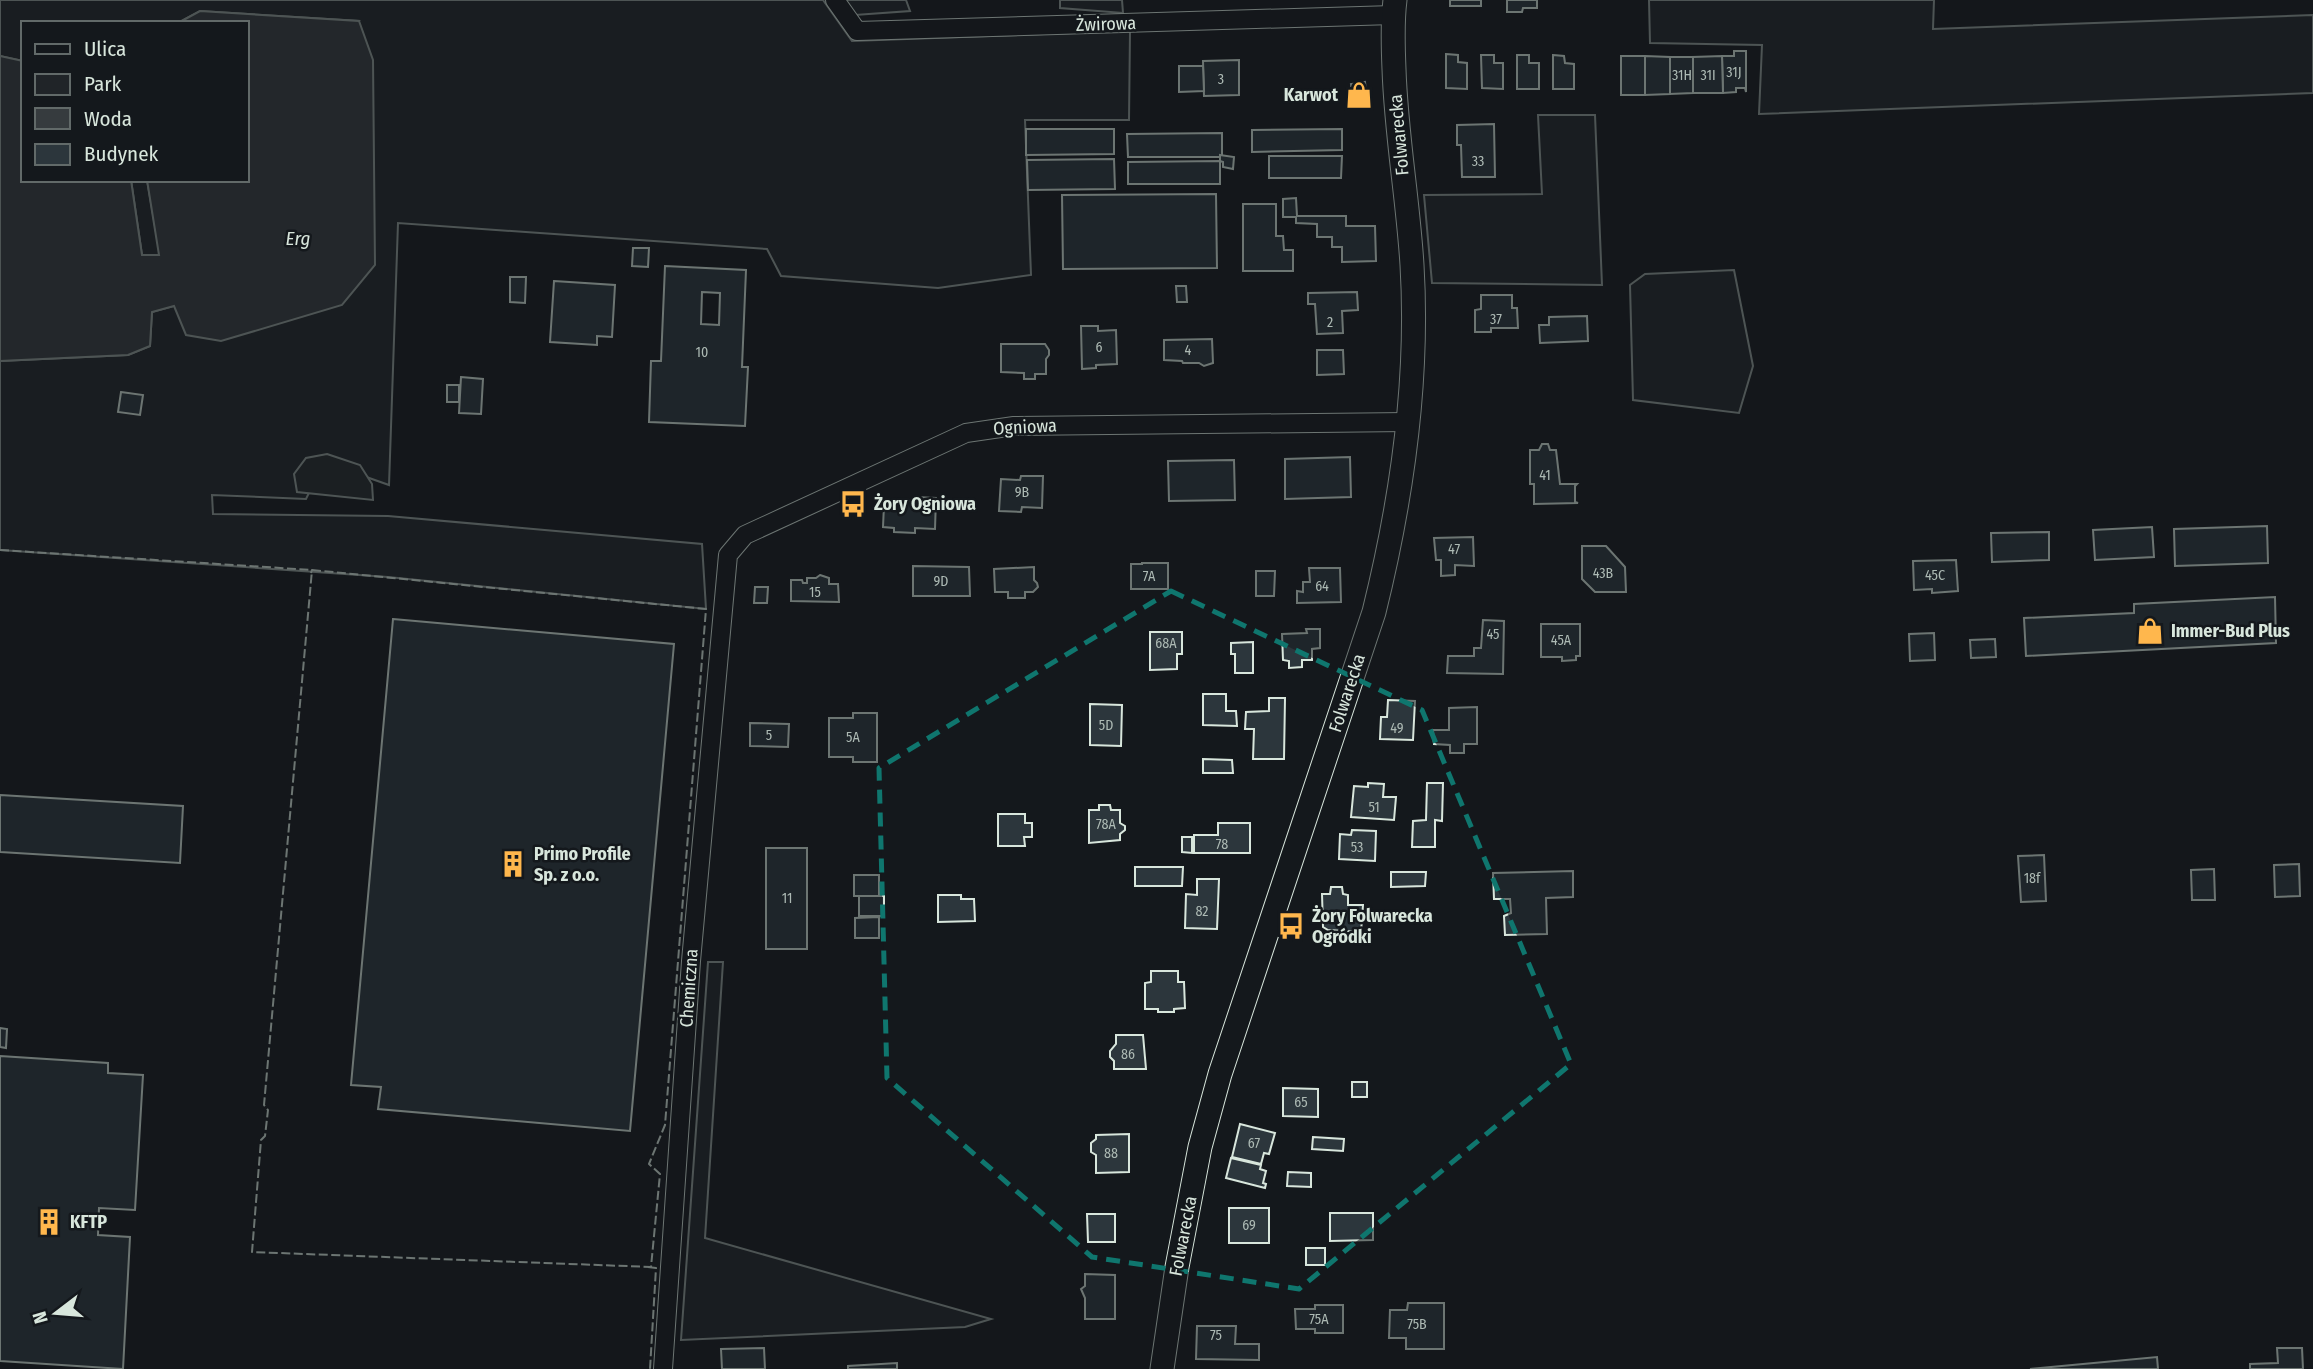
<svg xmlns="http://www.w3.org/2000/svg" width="2313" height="1369" font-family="'Fira Sans Condensed',sans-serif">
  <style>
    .green { fill: #202428; stroke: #939e99; stroke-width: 2 }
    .parking { fill: #24282b; stroke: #939e99; stroke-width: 2 }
    .water { fill: #363b3e; stroke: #939e99; stroke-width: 2 }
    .building { fill: #2c363c; stroke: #d8e6dc; stroke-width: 2; fill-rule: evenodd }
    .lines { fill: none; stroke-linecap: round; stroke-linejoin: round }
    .minor-casing { stroke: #d8e6dc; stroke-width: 20 }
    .tertiary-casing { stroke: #d8e6dc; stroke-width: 25 }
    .minor { stroke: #14181c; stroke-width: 18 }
    .tertiary { stroke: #14181c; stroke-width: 23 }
    .fence { stroke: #d8e6dc; stroke-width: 2; stroke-dasharray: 9 3.5; stroke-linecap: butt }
    .marked { fill: none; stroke: #0f766e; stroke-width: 5; stroke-dasharray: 14 9; stroke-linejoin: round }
    .labels { text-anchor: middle; stroke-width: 5; stroke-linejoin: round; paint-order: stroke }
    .number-label { font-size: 14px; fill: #adbab4 }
    .street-label { font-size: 18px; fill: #d8e6dc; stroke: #14181c }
    .poi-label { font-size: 18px; font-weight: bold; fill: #d8e6dc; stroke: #14181c; text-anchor: start }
    .water-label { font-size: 19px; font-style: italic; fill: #d8e6dc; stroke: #14181c }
  </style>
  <rect width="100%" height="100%" fill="#14181c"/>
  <!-- green -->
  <g class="green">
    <path d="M0 0H823L852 41 1130 31 1129 120H1025L1031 275 938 288 781 276 767 249 398 223 389 485 324 462 306 499 212 495 213 514 388 516 702 544 706 609 388 577 0 550V361L128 355 150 346 152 312 174 306 359 21 200 11 178 23H23V61L0 56Z"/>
    <path d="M845 0H906L910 11 855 15Z"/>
    <path d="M1060 0H1122L1123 13 1060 8Z"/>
    <path d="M1649 0H1934L1933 29 2313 15V93L1759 114 1762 45 1650 43Z"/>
    <path d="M1538 115H1595L1602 285 1432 283 1424 195 1542 194Z"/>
    <path d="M131 180H147L160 255H142Z"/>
    <path d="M1734 270 1753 366 1739 413 1633 400 1630 285 1645 274Z"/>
    <path d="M708 962H723L705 1238 991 1319 965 1327 681 1340Z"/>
  </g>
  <!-- parking -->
  <path class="parking" d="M327 454 360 465 372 484 373 500 297 492 294 474 306 458Z"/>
  <!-- water -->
  <path class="water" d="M200 11 359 21 373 60 375 265 342 305 221 341 186 335 174 306 152 312 150 346 128 355 0 361V56L23 61V180H131L142 255H159L147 180H247V23H178Z"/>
  <!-- building -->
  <g class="building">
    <rect x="1450" y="0" width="31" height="6"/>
    <path d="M1507 0H1537V8H1523L1522 12H1507Z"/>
    <path d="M1734 51H1746V92L1745 88H1736V92L1723 93 1722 56H1734Z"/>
    <path d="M1446 54 1458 55V62L1467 63V89L1446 88Z"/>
    <path d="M1481 55H1494V63H1503V89L1482 88Z"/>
    <path d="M1517 55H1529V63H1539V89H1517Z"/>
    <path d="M1553 55 1564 56 1565 63 1574 64V89H1553Z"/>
    <rect x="1621" y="56" width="24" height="39"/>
    <path d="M1645 56 1670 57V94L1645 95Z"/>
    <path d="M1722 56 1723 93H1693V57Z"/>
    <path d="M1670 57H1693V93L1670 94Z"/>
    <path d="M1239 60V95L1204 96 1203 61Z"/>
    <path d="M1179 66H1203L1204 91 1179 92Z"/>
    <path d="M1365 82 1368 106 1354 108 1351 84Z"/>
    <path d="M1494 124 1495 177H1462L1461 145H1457V125Z"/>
    <path d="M1026 129H1114V154L1026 155Z"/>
    <path d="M1342 129V150L1252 152V130Z"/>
    <path d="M1222 133V157H1128L1127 134Z"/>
    <path d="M1220 155 1234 157 1233 169 1223 167V162L1220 161Z"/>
    <path d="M1269 156H1342L1341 178H1269Z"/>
    <path d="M1114 159 1115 189 1028 190 1027 160Z"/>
    <path d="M1220 161V184H1128V162Z"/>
    <path d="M1216 194 1217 268 1063 269 1062 195Z"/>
    <path d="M1296 198 1297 216H1346V226H1375L1376 261 1342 262V247H1332V237H1317V224L1296 223V217H1283V199Z"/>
    <path d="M1243 204H1276V236H1283L1284 250H1293V271H1243Z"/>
    <path d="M633 248H649L648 267 632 266Z"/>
    <path d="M665 266 746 270 742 367H748L745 426 649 422 651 361H661ZM702 292 720 293 719 325 701 324Z"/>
    <path d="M510 277H526L525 303 510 302Z"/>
    <path d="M554 281 615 285 612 337 597 336V345L550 342Z"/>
    <path d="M1176 286H1186L1187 302H1177Z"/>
    <path d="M1357 292 1358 310 1342 311 1343 333 1317 334 1315 304H1308V293Z"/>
    <path d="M1481 295H1512V308H1517L1518 328H1491V332H1475V310L1481 309Z"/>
    <path d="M1587 316 1588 341 1540 343 1539 325H1549V317Z"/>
    <path d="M1081 326H1098V331L1116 330 1117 364 1096 365V368L1082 369Z"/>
    <path d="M1212 339 1213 363 1204 366 1199 363H1183L1182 361 1164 360V340Z"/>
    <path d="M1001 344H1045L1049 350V355L1046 359V374H1035V379H1024V373L1001 372Z"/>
    <path d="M1317 350H1343L1344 374 1317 375Z"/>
    <path d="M461 377 483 379 481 414 459 413Z"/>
    <rect x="447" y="385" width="12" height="17"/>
    <path d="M121 392 143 395 140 415 118 412Z"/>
    <path d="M1542 444H1548L1550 450H1556L1560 484H1577L1575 486V502L1578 503 1534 504V484H1530V450H1539Z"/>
    <path d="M1350 457 1351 497 1285 499V459Z"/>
    <path d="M1234 460 1235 500 1169 501 1168 461Z"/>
    <path d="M1021 476H1043L1042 508 1022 507 1021 512 999 511 1001 479 1020 480Z"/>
    <path d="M915 497 936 498 935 529 915 528V533L894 532V528L883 527 884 505H894L895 500 915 501Z"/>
    <path d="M2267 526 2268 563 2175 566 2174 529Z"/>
    <path d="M2152 527 2154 557 2095 560 2093 530Z"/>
    <path d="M2049 532V560L1992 562 1991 533Z"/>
    <path d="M1473 537 1474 566 1455 565V575L1441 576V560H1436L1434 538Z"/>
    <path d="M1582 546H1606L1625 567 1626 592H1595L1582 579Z"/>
    <path d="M1956 560 1958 591 1932 593V589L1914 590 1913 561Z"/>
    <path d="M1142 563H1168V589H1131V564H1142Z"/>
    <path d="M913 566 969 567 970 596H913Z"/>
    <path d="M1034 567V580L1037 583 1038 587 1033 592H1025V598H1008V592H995L994 569Z"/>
    <path d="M1309 568H1340L1341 602 1297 603V591L1303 592V582H1310Z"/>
    <path d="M1256 571H1275L1274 596H1256Z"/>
    <path d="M820 575 829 578V584H838L839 602 791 601V580H802L803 583H807V578H816Z"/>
    <path d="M755 587H768L767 603H754Z"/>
    <path d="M2275 597 2276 643 2026 656 2024 618 2134 613V604Z"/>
    <path d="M393 619 674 644 630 1131 378 1109 381 1087 351 1085Z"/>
    <path d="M1483 620 1504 621 1503 674 1447 673 1448 656H1474V648H1481Z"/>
    <path d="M1541 624H1580V656H1576V660L1562 661V657H1541Z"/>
    <path d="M1306 629H1320V648L1312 649V660H1302V667L1289 668V661L1283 660 1282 634 1307 633Z"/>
    <path d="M1150 632H1182V654H1177V669L1150 670Z"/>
    <path d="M1934 633 1935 660 1910 661 1909 634Z"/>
    <path d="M1995 639 1996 657 1971 658 1970 640Z"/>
    <path d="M1253 642V673H1235V654H1231V643Z"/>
    <path d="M1203 694H1226V711H1236L1237 726 1203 725Z"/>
    <path d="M1269 698H1285L1284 759H1253L1254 729H1245L1246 712 1269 711Z"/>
    <path d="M1388 700 1415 701 1413 740 1380 739 1381 717H1387Z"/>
    <path d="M1090 704 1122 705 1121 746 1090 745Z"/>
    <path d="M1477 707V744H1464V753H1450V745L1434 744 1433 730H1449V708Z"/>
    <path d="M853 713H877V762H853V757H829V718H853Z"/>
    <path d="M750 723 789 724 788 747 750 746Z"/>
    <path d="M1203 759 1232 760 1233 773H1203Z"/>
    <path d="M1368 783 1384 784 1383 797H1396L1394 820 1351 817 1354 786 1368 787Z"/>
    <path d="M1427 783H1443L1442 821 1435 820V847H1412L1413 821 1426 820Z"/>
    <path d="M0 795 183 806 180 863 0 852Z"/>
    <path d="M1099 805H1110L1111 810H1120V823L1125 826V830L1120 834V840L1089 843V810H1099Z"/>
    <path d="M998 814H1025V823H1032V837H1024L1025 846H998Z"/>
    <path d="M1218 823H1250V853H1194V835H1218Z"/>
    <path d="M1352 830 1376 831 1375 861 1339 859 1340 834 1351 835Z"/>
    <path d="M1182 837H1192V853L1182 852Z"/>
    <rect x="766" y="848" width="41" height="101"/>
    <path d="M2044 855 2046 901 2021 902 2018 856Z"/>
    <path d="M2299 864 2300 896 2275 897 2274 865Z"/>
    <path d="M1135 867H1183L1182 886H1135Z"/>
    <path d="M2214 869 2215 900H2192L2191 870Z"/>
    <path d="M1573 871V897L1546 898 1547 934 1505 935 1504 916 1511 913 1510 899H1494L1493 873Z"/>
    <path d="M1391 872H1426L1425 886 1391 887Z"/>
    <rect x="854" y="875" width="25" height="21"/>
    <path d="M1197 879H1219L1217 929 1185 928 1186 894 1197 895Z"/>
    <path d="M1331 887H1342L1343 894 1348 895V905H1363L1361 932 1328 930 1323 927 1322 894H1330Z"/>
    <path d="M938 895H961V899H974L975 921 938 922Z"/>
    <rect x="859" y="896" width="25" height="20"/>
    <path d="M879 917V938H855V918Z"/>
    <path d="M1151 971H1178V982H1184L1185 1008 1174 1009V1012H1158V1009H1145V983L1151 982Z"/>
    <path d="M0 1028 7 1029 6 1048 0 1047Z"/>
    <path d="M1116 1035H1143L1146 1069H1114V1061L1110 1057V1051L1116 1044Z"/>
    <path d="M0 1056 108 1063V1073L143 1075 135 1210 99 1208 98 1235 130 1237 123 1369 0 1361Z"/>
    <rect x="1352" y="1082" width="15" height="15"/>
    <path d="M1283 1088 1318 1089V1117L1283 1116Z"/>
    <path d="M1240 1124 1275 1133 1269 1154 1264 1153 1261 1164 1232 1157Z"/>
    <path d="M1129 1134V1172L1096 1173V1155L1091 1152V1143L1096 1139V1135Z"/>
    <path d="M1313 1137 1344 1139 1343 1151 1312 1149Z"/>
    <path d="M1231 1158 1261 1165 1260 1169 1266 1171 1263 1183 1266 1184 1265 1188 1226 1178Z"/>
    <path d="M1288 1172 1311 1173V1187L1287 1186Z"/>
    <rect x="1229" y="1208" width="40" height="35"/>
    <path d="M1330 1213H1373V1240L1330 1241Z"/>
    <path d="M1087 1214H1115V1242H1088Z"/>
    <rect x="1306" y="1248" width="19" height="17"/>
    <path d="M1085 1274 1115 1275V1319H1085V1298L1081 1289 1085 1286Z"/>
    <path d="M1408 1303H1444V1349H1406V1338H1389L1390 1310H1407Z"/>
    <path d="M1315 1305H1343V1333H1315V1329H1296L1295 1309H1315Z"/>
    <path d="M1197 1326H1236L1235 1344H1259V1360L1196 1359Z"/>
    <path d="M764 1348 765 1369H722L721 1349Z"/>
    <path d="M2277 1348H2302L2303 1369H2250V1364L2278 1363Z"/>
    <path d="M2157 1357 2158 1369H2030Z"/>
    <path d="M897 1363V1369H848V1366Z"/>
  </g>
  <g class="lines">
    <defs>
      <g id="minor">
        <path d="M835 0 857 31 1393 15"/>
        <path d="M663 1369 691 961 728 555 745 535 966 433 1014 426 1407 422"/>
      </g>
      <path id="tertiary" d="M1162 1369 1177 1267 1200 1147 1220 1074 1374 612C1402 499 1419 381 1412 265 1408 199 1396 134 1394 69 1393 46 1392 23 1395 0"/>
    </defs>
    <!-- minor casing -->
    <use href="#minor" class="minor-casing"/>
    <!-- tertiary casing -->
    <use href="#tertiary" class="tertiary-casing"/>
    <!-- minor -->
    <use href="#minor" class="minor"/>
    <!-- tertiary -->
    <use href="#tertiary" class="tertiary"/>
    <!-- fence -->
    <g class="fence">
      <path d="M0 550 312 570 311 573"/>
      <path d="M312 570 706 609 665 1125 649 1164 660 1174 651 1267 252 1252 261 1140 265 1136 268 1110 264 1105Z"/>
      <path d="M648 1267 656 1268 650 1369"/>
    </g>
  </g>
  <!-- marked area -->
  <path d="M0 0H2313V1369H0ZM1171 591 1422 710 1571 1064 1299 1289 1092 1257 887 1078 879 768Z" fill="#14181c" fill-opacity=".55" fill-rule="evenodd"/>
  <path class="marked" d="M1171 591 1422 710 1571 1064 1299 1289 1092 1257 887 1078 879 768Z"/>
  <!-- icons -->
  <defs>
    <symbol id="shop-bare" viewBox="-9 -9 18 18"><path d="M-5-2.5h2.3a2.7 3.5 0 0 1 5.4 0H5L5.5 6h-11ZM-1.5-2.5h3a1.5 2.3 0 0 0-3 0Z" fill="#ffb74d" stroke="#14181c" stroke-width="2.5" paint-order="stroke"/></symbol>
    <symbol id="bus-bare" viewBox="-9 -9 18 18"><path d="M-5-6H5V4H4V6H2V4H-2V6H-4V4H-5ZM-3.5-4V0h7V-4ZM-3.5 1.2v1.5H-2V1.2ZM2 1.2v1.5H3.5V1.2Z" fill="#ffb74d" stroke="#14181c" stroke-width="2.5" paint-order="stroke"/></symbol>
    <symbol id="building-bare" viewBox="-9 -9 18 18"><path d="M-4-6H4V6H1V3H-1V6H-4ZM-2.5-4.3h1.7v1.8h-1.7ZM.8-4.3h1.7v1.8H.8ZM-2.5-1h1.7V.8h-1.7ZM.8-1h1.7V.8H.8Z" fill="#ffb74d" stroke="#14181c" stroke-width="2.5" paint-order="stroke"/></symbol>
  </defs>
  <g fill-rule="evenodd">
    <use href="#shop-bare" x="1340" y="76" width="38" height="38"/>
    <use href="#bus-bare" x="834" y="485" width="38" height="38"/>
    <use href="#shop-bare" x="2131" y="612" width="38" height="38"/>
    <use href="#building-bare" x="494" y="845" width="38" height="38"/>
    <use href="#bus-bare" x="1272" y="907" width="38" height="38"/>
    <use href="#building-bare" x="30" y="1203" width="38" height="38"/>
  </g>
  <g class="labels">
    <!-- number labels -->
    <g class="number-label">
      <text x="1734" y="77">31J</text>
      <text x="1682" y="80">31H</text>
      <text x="1708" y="80">31I</text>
      <text x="1221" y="84">3</text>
      <text x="1478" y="166">33</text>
      <text x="1496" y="324">37</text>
      <text x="1330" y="327">2</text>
      <text x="1099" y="352">6</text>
      <text x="1188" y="355">4</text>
      <text x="702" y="357">10</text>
      <text x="1545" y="480">41</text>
      <text x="1022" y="497">9B</text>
      <text x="1454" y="554">47</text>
      <text x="1603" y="578">43B</text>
      <text x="1935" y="580">45C</text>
      <text x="1149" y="581">7A</text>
      <text x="941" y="586">9D</text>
      <text x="1322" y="591">64</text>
      <text x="815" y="597">15</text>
      <text x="1493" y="639">45</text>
      <text x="1561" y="645">45A</text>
      <text x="1166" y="648">68A</text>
      <text x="1106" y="730">5D</text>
      <text x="1397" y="733">49</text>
      <text x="769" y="740">5</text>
      <text x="853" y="742">5A</text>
      <text x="1374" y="812">51</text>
      <text x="1106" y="829">78A</text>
      <text x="1222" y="849">78</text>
      <text x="1357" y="852">53</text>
      <text x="2032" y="883">18f</text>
      <text x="787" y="903">11</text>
      <text x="1202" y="916">82</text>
      <text x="1128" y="1059">86</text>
      <text x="1301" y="1107">65</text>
      <text x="1254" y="1148">67</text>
      <text x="1111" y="1158">88</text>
      <text x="1249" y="1230">69</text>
      <text x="1319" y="1324">75A</text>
      <text x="1417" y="1329">75B</text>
      <text x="1216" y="1340">75</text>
    </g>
    <!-- street labels -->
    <g class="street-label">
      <text transform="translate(1106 24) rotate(-2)" y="6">Żwirowa</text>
      <text transform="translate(1399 135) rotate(-95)" y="6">Folwarecka</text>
      <text transform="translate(1025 427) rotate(-3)" y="6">Ogniowa</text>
      <text transform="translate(1347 693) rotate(-72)" y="6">Folwarecka</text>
      <text transform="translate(689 988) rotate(-86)" y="6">Chemiczna</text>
      <text transform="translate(1183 1236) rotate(-79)" y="6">Folwarecka</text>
    </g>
    <!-- poi labels -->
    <g class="poi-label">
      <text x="1338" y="101" text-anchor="end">Karwot</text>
      <text x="874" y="510">Żory Ogniowa</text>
      <text x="2171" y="637">Immer-Bud Plus</text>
      <text x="534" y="860">Primo Profile<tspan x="534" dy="21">Sp. z o.o.</tspan></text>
      <text x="1312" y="922">Żory Folwarecka<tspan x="1312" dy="21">Ogródki</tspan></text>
      <text x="70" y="1228">KFTP</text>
    </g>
    <!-- water labels -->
    <g class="water-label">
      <text x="298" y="245">Erg</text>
    </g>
  </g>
  <!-- legend -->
  <rect x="21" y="21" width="228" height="161" fill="#14181c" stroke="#626a69" stroke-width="2"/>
  <rect x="35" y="44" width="35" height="10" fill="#14181c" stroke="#626a69" stroke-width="2"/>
  <text x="84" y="56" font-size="21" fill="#d8e6dc">Ulica</text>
  <rect x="35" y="74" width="35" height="21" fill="#202428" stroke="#626a69" stroke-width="2"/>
  <text x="84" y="91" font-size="21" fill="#d8e6dc">Park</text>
  <rect x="35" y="108" width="35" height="21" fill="#363b3e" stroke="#626a69" stroke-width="2"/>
  <text x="84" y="126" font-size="21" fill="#d8e6dc">Woda</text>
  <rect x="35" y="144" width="35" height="21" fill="#2c363c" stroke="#626a69" stroke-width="2"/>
  <text x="84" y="161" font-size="21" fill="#d8e6dc">Budynek</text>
  <!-- north arrow -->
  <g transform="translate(56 1313) rotate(254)" stroke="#14181c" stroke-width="5" paint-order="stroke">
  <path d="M0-5L12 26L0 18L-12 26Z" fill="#d8e6dc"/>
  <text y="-10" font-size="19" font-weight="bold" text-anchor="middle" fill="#d8e6dc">N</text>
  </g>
</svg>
